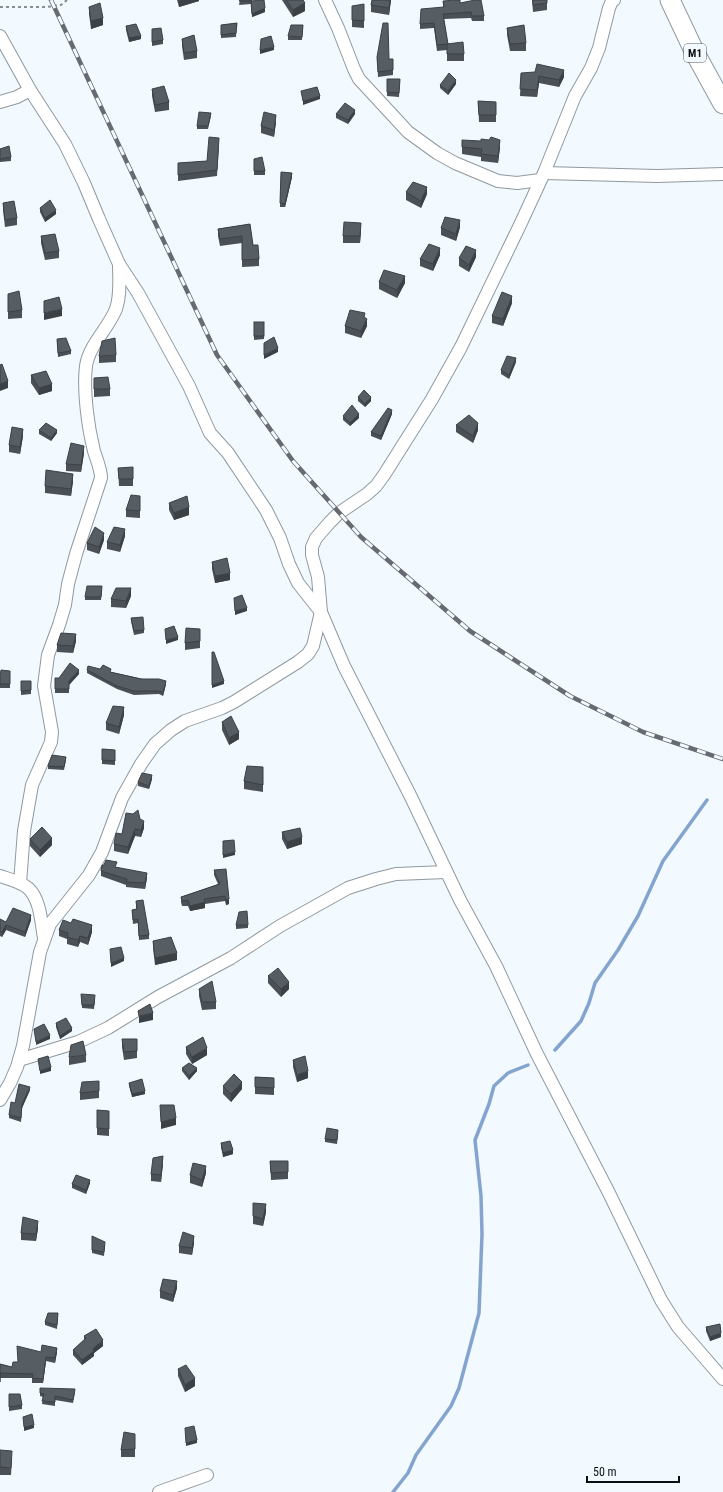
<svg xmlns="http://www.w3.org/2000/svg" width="723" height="1492" font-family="'Roboto Condensed',sans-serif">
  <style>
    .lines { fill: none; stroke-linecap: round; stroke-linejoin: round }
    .stream { stroke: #84a4d0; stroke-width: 3.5 }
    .street-casing { stroke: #90999f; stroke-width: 14 }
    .primary-casing { stroke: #90999f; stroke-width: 21 }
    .path { stroke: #888d92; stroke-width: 2; stroke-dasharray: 3 3; stroke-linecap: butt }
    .street { stroke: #fff; stroke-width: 12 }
    .primary { stroke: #fff; stroke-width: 19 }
    .rail-casing { stroke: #676b6f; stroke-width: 4.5 }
    .rail { stroke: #f2f9ff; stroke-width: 3; stroke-dasharray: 9; stroke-linecap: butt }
    .wall { fill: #4a5055 }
    .shaded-wall { fill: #3c4145 }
    .building { fill: #565d63; stroke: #3c4145 }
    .labels { text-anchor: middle; stroke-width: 4; stroke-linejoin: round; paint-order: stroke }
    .shield { fill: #f2f9ff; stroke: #515558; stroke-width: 1 }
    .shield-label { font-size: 11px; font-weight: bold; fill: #0c0f11 }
  </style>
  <rect width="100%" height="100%" fill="#f2f9ff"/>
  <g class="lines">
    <!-- stream -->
    <g class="stream">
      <path d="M555 1050 581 1021 589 1003 595 983 618 950 638 916 663 861 707 800"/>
      <path d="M393 1492 408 1473 416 1455 451 1406 459 1388 479 1313 482 1234 481 1196 475 1140 489 1104 494 1086 508 1073 528 1065"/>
    </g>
    <defs>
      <g id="street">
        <path d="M325 0 338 28 354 69 359 79 408 132 437 153 455 163 498 181 517 183 540 180"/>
        <path d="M0 36 30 90 65 144 84 183 99 219 119 264 138 293 189 386 210 433 228 453 266 510 280 538 289 564 298 583 321 612 344 666 410 795 460 900 496 966 537 1054 608 1191 661 1300 678 1327 723 1379"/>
        <path d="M0 102 17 97 30 90"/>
        <path d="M544 173 657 176 723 174"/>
        <path d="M0 876C9 879 21 882 28 888 41 900 41 923 44 938"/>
        <path d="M20 883 24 831 32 785 51 742 52 732 44 686 48 655 59 625 65 605 68 584 76 554 101 478C101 469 97 461 94 451 88 427 83 391 86 366 89 345 108 329 116 309 121 295 119 279 119 264"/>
        <path d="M19 1060 78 1042 108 1028 158 997 231 958 280 926 348 888 376 879 396 874 446 872"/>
        <path d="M0 1100 10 1083 17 1067 23 1046 40 952 50 924 89 875 102 852 122 798 141 764 155 744 171 730 185 721 222 708 234 702 298 662 308 654 313 646 321 612 318 577 312 555V547L316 538 330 522 339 513 367 494 376 486 384 475 432 399 461 347 520 225 544 173 575 96 591 68 599 48 609 8 612 1 614 0"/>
        <path d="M159 1492 207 1475"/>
      </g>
      <path id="primary" d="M670 0 695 53 723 104"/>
    </defs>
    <!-- street casing -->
    <use href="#street" class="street-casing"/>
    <!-- primary casing -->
    <use href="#primary" class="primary-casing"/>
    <!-- path -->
    <path class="path" d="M0 7H47L61 5 67 0"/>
    <!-- street -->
    <use href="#street" class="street"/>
    <!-- primary -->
    <use href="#primary" class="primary"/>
    <defs>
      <path id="rail" d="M51 0 217 355 293 461 361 537 470 631 570 696 643 732 723 759"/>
    </defs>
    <!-- rail casing -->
    <use href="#rail" class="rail-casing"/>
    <!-- rail -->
    <use href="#rail" class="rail"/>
  </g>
  <!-- wall -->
  <g class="wall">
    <path d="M177 0H199V1L179 7Z"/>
    <path d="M240 0H252V1L265 12 252 17 251 4 239 5Z"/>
    <path d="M282 0H303L305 11 293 17Z"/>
    <path d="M372 0H391L389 15 371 12V5Z"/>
    <path d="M532 0H547V10L533 12Z"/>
    <path d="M443 1 460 3 484 16V21H472L471 18 444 19 448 44 464 54V61H447V50L437 51 434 28 420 29V24L443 7Z"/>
    <path d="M352 6 364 21V28L352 27Z"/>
    <path d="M89 7 103 25 91 29 89 14Z"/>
    <path d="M237 23 236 37 221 38V25Z"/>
    <path d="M126 26 141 39 129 42 126 30Z"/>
    <path d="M507 28 526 43V51H510L507 35Z"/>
    <path d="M152 29 163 40V44L152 46Z"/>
    <path d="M303 29 302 40H288V36Z"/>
    <path d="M182 39 197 51V58L184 60 182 46Z"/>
    <path d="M377 57 389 59 393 70V75L378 77Z"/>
    <path d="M521 73 564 77 559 87 539 83 537 97 520 96Z"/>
    <path d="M387 79H400L399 97 387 96Z"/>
    <path d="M456 84 448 95 440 88V85Z"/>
    <path d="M152 89 169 102V110L155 112 152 96Z"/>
    <path d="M478 101 496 102V122H479Z"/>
    <path d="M336 114H355L348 124 336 118Z"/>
    <path d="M211 116 208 129H197V126Z"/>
    <path d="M276 122 274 137 261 133V126Z"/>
    <path d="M219 144 217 176 178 181V163L207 161Z"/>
    <path d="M462 147H500L498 163 481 161V157L462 154Z"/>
    <path d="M0 149 11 157V161L0 162Z"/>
    <path d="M254 159 265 171V175H254Z"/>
    <path d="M281 172 292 177 285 207H280Z"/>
    <path d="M406 192 427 194 421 208 406 200Z"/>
    <path d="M3 203 17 218V225L5 227 3 210Z"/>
    <path d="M40 208 56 214 45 222 40 212Z"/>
    <path d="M250 224 253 245 259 259V266L242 267V243L220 246 218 236V229Z"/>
    <path d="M460 227 456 241 441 235V228Z"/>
    <path d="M361 230 360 243H343V236Z"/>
    <path d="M41 236 59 251V258L45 260 41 243Z"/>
    <path d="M440 255 433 271 420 266V259Z"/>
    <path d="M476 257 469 272 459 266V258Z"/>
    <path d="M379 282 405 283 397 298 379 289Z"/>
    <path d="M8 294 22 310V318L8 319Z"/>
    <path d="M512 303 503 326 492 323V316Z"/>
    <path d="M365 317 367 326 361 338 345 333V326Z"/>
    <path d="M254 322H264V339L254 340Z"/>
    <path d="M57 339 71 351V354L58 357Z"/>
    <path d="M116 355V362L99 363V356Z"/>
    <path d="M516 362 509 379 501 374V370Z"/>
    <path d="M31 375 52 391 39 395 31 383Z"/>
    <path d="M94 378 110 389V396L94 397Z"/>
    <path d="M358 397 371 401 365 407 358 401Z"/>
    <path d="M392 414 381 440 371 436V432Z"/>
    <path d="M343 416 359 418 350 426 343 420Z"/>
    <path d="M456 425 478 430 473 443 456 432Z"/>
    <path d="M39 430 57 433 51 441 39 434Z"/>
    <path d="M23 436 20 454 9 452V445Z"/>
    <path d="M84 453 81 472 66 471V464Z"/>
    <path d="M118 468 133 479V486H119Z"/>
    <path d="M73 481 71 496 45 493V486Z"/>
    <path d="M140 503V518L126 517V510Z"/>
    <path d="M169 503 189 515 174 520 169 510Z"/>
    <path d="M125 536 120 552 107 549V542Z"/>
    <path d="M104 540 99 554 87 550V543Z"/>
    <path d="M212 562 230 580 215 583 212 569Z"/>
    <path d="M102 590 101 600H85V597Z"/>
    <path d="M131 596 126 608 111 607V599Z"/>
    <path d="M131 618 144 630V633L134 635 131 621Z"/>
    <path d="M200 629V648L185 650V643Z"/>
    <path d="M76 641 73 653 57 652V645Z"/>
    <path d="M87 670 111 672 166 684 163 696 159 694 134 695 117 689 87 673Z"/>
    <path d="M10 671V688H0V675Z"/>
    <path d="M79 674 69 685V693H55V678H59Z"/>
    <path d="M31 681V694L21 695V691Z"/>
    <path d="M124 715 119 734 106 730V723Z"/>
    <path d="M222 722 239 739 229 745 222 730Z"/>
    <path d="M102 749 115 750V765L102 764Z"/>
    <path d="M66 760 64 770 48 769V766Z"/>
    <path d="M263 767V792L244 789V781Z"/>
    <path d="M152 779 149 789 138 786V782Z"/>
    <path d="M140 819 144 828 141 837 135 836 128 854 114 851V844L122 834Z"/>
    <path d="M282 832 302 844 287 849 282 839Z"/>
    <path d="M30 839 52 845 40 857 30 846Z"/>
    <path d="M117 867 147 878 145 889 126 887V885L101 876V871Z"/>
    <path d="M214 870 229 904 226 905 225 901 205 904V908L190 911 188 906H182L181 902V897L218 884 214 875Z"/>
    <path d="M136 901 149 935V939L139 940 138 923 133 924 132 910 136 909Z"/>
    <path d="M0 919 6 922 31 920 25 937 6 930 2 937 0 936Z"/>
    <path d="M236 925H248V928L236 929Z"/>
    <path d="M59 930 92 932 88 945 80 942 78 947 67 944V939L59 936Z"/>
    <path d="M153 941 177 960 155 965 153 948Z"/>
    <path d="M268 976 289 989 281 997 268 983Z"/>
    <path d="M199 989 216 1002V1009L202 1010 199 996Z"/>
    <path d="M81 994 95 999 94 1009 82 1008Z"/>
    <path d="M56 1023 72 1031 60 1039 56 1027Z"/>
    <path d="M122 1039 137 1051V1058L124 1060 122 1047Z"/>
    <path d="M186 1047 207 1055 192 1064 186 1054Z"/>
    <path d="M86 1055V1062L69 1065V1057Z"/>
    <path d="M293 1060 308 1078 297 1082 293 1067Z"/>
    <path d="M182 1068 197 1071 189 1080 182 1071Z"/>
    <path d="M255 1077 274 1078V1095L255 1094Z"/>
    <path d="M99 1081V1098L80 1100V1093Z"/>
    <path d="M129 1083 145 1094 132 1097 129 1086Z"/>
    <path d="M223 1086 242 1089 231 1102 223 1094Z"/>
    <path d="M30 1090 22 1108 21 1122 9 1118V1115L15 1103Z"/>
    <path d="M97 1110 109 1111V1136L97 1135Z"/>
    <path d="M338 1134 337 1144 325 1142V1139Z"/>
    <path d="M221 1143 233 1154 223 1157 221 1147Z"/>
    <path d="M270 1161H288V1179L271 1180Z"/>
    <path d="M163 1163 161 1182 151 1181V1174Z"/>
    <path d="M206 1173 202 1187 190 1183V1175Z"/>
    <path d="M90 1183 86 1194 72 1188V1184Z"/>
    <path d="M266 1212 263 1226 253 1224V1216Z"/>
    <path d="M38 1228 36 1241 21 1240V1233Z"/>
    <path d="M92 1236 105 1245 104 1256 92 1253Z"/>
    <path d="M194 1243 192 1255 179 1253V1246Z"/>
    <path d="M177 1288 173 1302 160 1298V1291Z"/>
    <path d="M58 1317 57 1329 45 1325V1322Z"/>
    <path d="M706 1327 721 1337 710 1341 706 1331Z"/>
    <path d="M84 1336 103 1346 94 1353V1356L82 1365 73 1355V1350L84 1340Z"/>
    <path d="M41 1352H57L55 1363 46 1361 43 1383H32V1378H0V1386V1364L12 1367 18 1362Z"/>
    <path d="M178 1369 195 1386 185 1392 178 1376Z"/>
    <path d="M75 1392 73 1403 55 1400V1406L42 1404 43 1397 40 1396V1393Z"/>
    <path d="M9 1394 22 1405V1409L9 1411Z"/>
    <path d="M135 1434V1457H121V1450Z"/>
    <path d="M0 1450 12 1459 11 1475H0Z"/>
  </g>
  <!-- shaded-wall -->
  <g class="shaded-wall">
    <path d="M179 0H199V1L179 7Z"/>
    <path d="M390 0H391L389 15V8Z"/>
    <path d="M305 3V11L293 17V10Z"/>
    <path d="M265 8V12L252 17V14Z"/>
    <path d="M103 18V25L91 29V21Z"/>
    <path d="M141 36V39L129 42V38Z"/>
    <path d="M274 47V50L260 54V50Z"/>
    <path d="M564 70V77L559 87V80Z"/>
    <path d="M539 76V83L537 97V90Z"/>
    <path d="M456 80V84L448 95V91Z"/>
    <path d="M320 96V99L303 105V101Z"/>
    <path d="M355 110V114L348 124V120Z"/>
    <path d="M276 115V122L274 137V130Z"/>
    <path d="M500 140V147L498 163V156Z"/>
    <path d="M292 173V177L285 207V204Z"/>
    <path d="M427 187V194L421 208V201Z"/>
    <path d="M56 210V214L45 222V218Z"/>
    <path d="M460 220V227L456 241V234Z"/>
    <path d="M361 223V230L360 243V236Z"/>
    <path d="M440 248V255L433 271V264Z"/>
    <path d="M476 250V257L469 272V265Z"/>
    <path d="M405 276V283L397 298V290Z"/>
    <path d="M512 296V303L503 326V319Z"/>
    <path d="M62 309V316L44 320V313Z"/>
    <path d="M367 319V326L361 338V331Z"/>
    <path d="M278 348V352L264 359V355Z"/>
    <path d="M516 358V362L509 379V375Z"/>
    <path d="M8 381V388L0 391V384Z"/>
    <path d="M52 384V391L39 395V388Z"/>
    <path d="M371 397V401L365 407V404Z"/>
    <path d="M392 410V414L381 440V436Z"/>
    <path d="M359 414V418L350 426V423Z"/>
    <path d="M478 423V430L473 443V436Z"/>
    <path d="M23 429V436L20 454V447Z"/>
    <path d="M57 430V433L51 441V438Z"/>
    <path d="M84 446V453L81 472V465Z"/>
    <path d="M73 474V481L71 496V489Z"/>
    <path d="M189 507V515L174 520V513Z"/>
    <path d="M125 529V536L120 552V545Z"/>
    <path d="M104 533V540L99 554V547Z"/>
    <path d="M230 573V580L215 583V576Z"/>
    <path d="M131 588V596L126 608V601Z"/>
    <path d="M247 608V611L235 615V611Z"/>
    <path d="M76 634V641L73 653V646Z"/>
    <path d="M178 637V640L166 644V640Z"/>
    <path d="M79 670V674L69 685V681Z"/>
    <path d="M166 681V684L163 696V692Z"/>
    <path d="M224 681V684L212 688V685Z"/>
    <path d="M124 707V715L119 734V727Z"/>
    <path d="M239 732V739L229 745V738Z"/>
    <path d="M152 775V779L149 789V786Z"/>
    <path d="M144 821V828L141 837V830Z"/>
    <path d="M135 829V836L128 854V847Z"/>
    <path d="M302 837V844L287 849V842Z"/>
    <path d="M52 838V845L40 857V850Z"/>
    <path d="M235 852V855L223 858V855Z"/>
    <path d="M147 873V878L145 889V883Z"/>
    <path d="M229 899V904L226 905V900Z"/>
    <path d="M205 902V908L190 911V906Z"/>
    <path d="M31 915V920L25 937V932Z"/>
    <path d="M6 925V930L2 937V932Z"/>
    <path d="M92 925V932L88 945V938Z"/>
    <path d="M80 936V942L78 947V940Z"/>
    <path d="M177 953V960L155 965V958Z"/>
    <path d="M124 958V961L111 967V963Z"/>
    <path d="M289 982V989L281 997V989Z"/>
    <path d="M153 1013V1020L139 1023V1016Z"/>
    <path d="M72 1028V1031L60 1039V1036Z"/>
    <path d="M50 1035V1039L36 1045V1042Z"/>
    <path d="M207 1048V1055L192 1064V1057Z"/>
    <path d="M51 1067V1071L40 1074V1071Z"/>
    <path d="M197 1068V1071L189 1080V1076Z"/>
    <path d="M308 1071V1078L297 1082V1075Z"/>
    <path d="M242 1082V1089L231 1102V1094Z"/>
    <path d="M30 1087V1090L22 1108 21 1122 22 1104Z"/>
    <path d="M145 1091V1094L132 1097V1094Z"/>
    <path d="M176 1118V1125L161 1129V1122Z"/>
    <path d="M233 1150V1154L223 1157V1153Z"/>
    <path d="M163 1156V1163L161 1182V1175Z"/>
    <path d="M206 1166V1173L202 1187V1180Z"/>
    <path d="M90 1180V1183L86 1194V1190Z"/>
    <path d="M266 1204V1212L263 1226V1219Z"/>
    <path d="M38 1221V1228L36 1241V1234Z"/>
    <path d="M194 1236V1243L192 1255V1248Z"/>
    <path d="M177 1281V1288L173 1302V1295Z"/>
    <path d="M721 1333V1337L710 1341V1337Z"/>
    <path d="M103 1340V1346L94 1353V1356L82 1365V1360Z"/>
    <path d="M57 1348V1352L55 1363V1358Z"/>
    <path d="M46 1357V1361L43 1383V1379Z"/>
    <path d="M195 1378V1386L185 1392V1385Z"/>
    <path d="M34 1425V1428L24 1431V1427Z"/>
    <path d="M197 1440V1443L186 1446V1443Z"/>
  </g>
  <!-- building -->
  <g class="building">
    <path d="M240 0H252V1H239Z"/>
    <path d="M255 0H264L265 8 252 14 251 2Z"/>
    <path d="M286 0H303L305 3 293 10Z"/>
    <path d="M372 0H390L389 8 371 5Z"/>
    <path d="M455 0H460V3L475 0H481L484 16H472L471 12 443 14 448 44 437 45 434 23 420 24 421 9 444 7 443 1Z"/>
    <path d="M533 0H547V3L533 5Z"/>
    <path d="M100 3 103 18 91 21 89 7Z"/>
    <path d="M364 4V21L352 20V6Z"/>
    <path d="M237 23 236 33 221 35V25Z"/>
    <path d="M383 23H388L389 59H393V70L378 72 377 57Z"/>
    <path d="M136 24 141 36 129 38 126 26Z"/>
    <path d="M291 25H303L302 37 288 36Z"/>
    <path d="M524 25 526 43 510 44 507 28Z"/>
    <path d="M161 28 163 40 152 42V29Z"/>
    <path d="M194 35 197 51 184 53 182 39Z"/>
    <path d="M271 36 274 47 260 50 261 39Z"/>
    <path d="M463 42 464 54H447V44Z"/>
    <path d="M537 64 564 70 559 80 539 76 537 90 520 89 521 73 535 72Z"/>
    <path d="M449 73 456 80 448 91 440 85Z"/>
    <path d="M387 79H400L399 93 387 92Z"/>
    <path d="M164 86 169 102 155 105 152 89Z"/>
    <path d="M317 87 320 96 303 101 301 91Z"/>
    <path d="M478 101 496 102V115H479Z"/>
    <path d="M345 103 355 110 348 120 336 114Z"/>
    <path d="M199 112 211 113 208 126H197Z"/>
    <path d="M264 112 276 115 274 130 261 126Z"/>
    <path d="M209 137 219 138 217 170 178 175V163L207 161Z"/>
    <path d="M491 137 500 140 498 156 481 154 482 149 462 147V140L481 141V139L489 140Z"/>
    <path d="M9 146 11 157 0 159V149Z"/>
    <path d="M262 157 265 171H254V159Z"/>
    <path d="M281 172 292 173 285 204 280 203Z"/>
    <path d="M413 182 427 187 421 201 406 192Z"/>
    <path d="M50 200 56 210 45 218 40 208Z"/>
    <path d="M14 201 17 218 5 220 3 203Z"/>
    <path d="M445 217 460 220 456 234 441 228Z"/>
    <path d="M344 222 361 223 360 236H343Z"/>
    <path d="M250 224 253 245H258L259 259 242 260V236L220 239 218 229Z"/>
    <path d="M55 234 59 251 45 253 41 236Z"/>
    <path d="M429 244 440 248 433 264 420 259Z"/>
    <path d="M466 246 476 250 469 265 459 258Z"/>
    <path d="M384 270 405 276 397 290 379 282Z"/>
    <path d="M19 291 22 310 8 312V294Z"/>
    <path d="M502 292 512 296 503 319 492 316Z"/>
    <path d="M59 297 62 309 44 313V301Z"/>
    <path d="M350 310 365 313 364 317 367 319 361 331 345 326Z"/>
    <rect x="254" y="322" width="10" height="14"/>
    <path d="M274 337 278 348 264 355V343Z"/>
    <path d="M66 338 71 351 58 353 57 339Z"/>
    <path d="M115 338 116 355 99 356 102 341Z"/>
    <path d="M507 356 516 358 509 375 501 370Z"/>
    <path d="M2 364 8 381 0 384V365Z"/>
    <path d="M46 371 52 384 39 388 31 375Z"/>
    <path d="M108 377 110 389H94V378Z"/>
    <path d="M364 390 371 397 365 404 358 397Z"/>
    <path d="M352 405 359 414 350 423 343 416Z"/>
    <path d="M388 408 392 410 381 436 371 432Z"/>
    <path d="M469 415 478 423 473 436 456 425Z"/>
    <path d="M46 423 57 430 51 438 39 430Z"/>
    <path d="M12 427 23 429 20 447 9 445Z"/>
    <path d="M71 443 84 446 81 465 66 464Z"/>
    <path d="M133 467V479H119L118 468Z"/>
    <path d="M46 470 73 474 71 489 45 486Z"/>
    <path d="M131 495 140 496V511L126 510Z"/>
    <path d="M187 496 189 507 174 513 169 503Z"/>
    <path d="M95 527 104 533 99 547 87 543Z"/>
    <path d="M114 527 125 529 120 545 107 542Z"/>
    <path d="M227 558 230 573 215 576 212 562Z"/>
    <path d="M87 586H102L101 597H85Z"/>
    <path d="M116 588H131L126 601 111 599Z"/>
    <path d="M242 595 247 608 235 611 234 598Z"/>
    <path d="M143 617 144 630 134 631 131 618Z"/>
    <path d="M174 626 178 637 166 640 165 629Z"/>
    <path d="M186 628 200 629V641L185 643Z"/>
    <path d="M61 633 76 634 73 646 57 645Z"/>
    <path d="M212 652H214L224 681 212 685Z"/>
    <path d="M70 663 79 670 69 681V689H55V678H59Z"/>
    <path d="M103 665 111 669 110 672 141 679H159L166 681 163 692 159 691H134L117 686 87 670 88 666 100 669Z"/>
    <path d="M1 670 10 671V684H0V675Z"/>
    <path d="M21 681H31V690L21 691Z"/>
    <path d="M113 706 124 707 119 727 106 723Z"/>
    <path d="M231 716 239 732 229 738 222 722Z"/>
    <path d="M102 749 115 750V761L102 760Z"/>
    <path d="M52 755 66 757 64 767 48 766Z"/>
    <path d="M247 766 263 767V785L244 781Z"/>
    <path d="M142 773 152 775 149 786 138 782Z"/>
    <path d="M138 810 140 819 144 821 141 830 135 829 128 847 114 844 116 833 122 834 126 813 133 814Z"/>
    <path d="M42 827 52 838 40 850 30 839Z"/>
    <path d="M300 828 302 837 287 842 282 832Z"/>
    <path d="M234 840 235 852 223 855V841Z"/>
    <path d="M106 860 117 862 115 867 147 873 145 883 126 882 127 879 101 871 102 865H104Z"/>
    <path d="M226 869 229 899 226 900 225 896 204 899 205 902 190 906 188 900 182 901 181 897 220 884 214 870Z"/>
    <path d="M143 900 149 935 139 936 138 919 133 920 132 910 137 909 136 901Z"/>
    <path d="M13 908 31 915 25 932 6 925 2 932 0 931V919L6 922Z"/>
    <path d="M247 911 248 925H236L239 912Z"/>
    <path d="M73 919 92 925 88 938 80 936 78 940 67 937 68 933 59 930 63 920 71 923Z"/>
    <path d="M171 937 177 953 155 958 153 941Z"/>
    <path d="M121 947 124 958 111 963 110 949Z"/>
    <path d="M278 968 289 982 281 989 268 976Z"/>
    <path d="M212 981 216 1002H202L199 989Z"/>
    <path d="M81 994 95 995 94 1005H82Z"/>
    <path d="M150 1004 153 1013 139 1016 138 1011Z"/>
    <path d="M66 1018 72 1028 60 1036 56 1023Z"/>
    <path d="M44 1024 50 1035 36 1042 34 1029Z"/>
    <path d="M203 1037 207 1048 192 1057 186 1047Z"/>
    <path d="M122 1039H137V1051L124 1052Z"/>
    <path d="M83 1041 86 1055 69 1057 71 1045Z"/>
    <path d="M48 1056 51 1067 40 1071 38 1059Z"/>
    <path d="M305 1056 308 1071 297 1075 293 1060Z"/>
    <path d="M189 1063 197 1068 189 1076 182 1068Z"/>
    <path d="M234 1074 242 1082 231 1094 223 1086Z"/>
    <path d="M255 1077 274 1078V1088L255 1087Z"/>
    <path d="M142 1079 145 1091 132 1094 129 1083Z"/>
    <path d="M99 1081V1091L80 1093 82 1082Z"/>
    <path d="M19 1084 30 1087 22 1104 21 1118 9 1115 11 1102 15 1103Z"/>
    <path d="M160 1105H174L176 1118 161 1122Z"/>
    <path d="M97 1110 109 1111V1129L97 1128Z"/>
    <path d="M327 1128 338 1130 337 1140 325 1139Z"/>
    <path d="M230 1141 233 1150 223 1153 221 1143Z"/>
    <path d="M163 1156 161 1175 151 1174 153 1158Z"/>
    <path d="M270 1161H288V1172L271 1173Z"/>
    <path d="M193 1163 206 1166 202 1180 190 1175Z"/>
    <path d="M76 1175 90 1180 86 1190 72 1184Z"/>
    <path d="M253 1203 266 1204 263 1219 253 1216Z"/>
    <path d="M23 1217 38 1221 36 1234 21 1233Z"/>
    <path d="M183 1232 194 1236 192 1248 179 1246Z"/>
    <path d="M92 1236 105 1242 104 1252 92 1250Z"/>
    <path d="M163 1279 177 1281 173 1295 160 1291Z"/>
    <path d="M48 1313H58L57 1325 45 1322Z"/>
    <path d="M720 1324 721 1333 710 1337 706 1327Z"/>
    <path d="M96 1329 103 1340 93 1349 94 1351 82 1360 73 1350 86 1338 84 1336Z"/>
    <path d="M42 1345 57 1348 55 1358 46 1357 43 1379 32 1378 33 1374 0 1373V1382V1364L12 1367 13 1362H18L17 1346 41 1352Z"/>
    <path d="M186 1365 195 1378 185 1385 178 1369Z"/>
    <path d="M40 1388 75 1389 73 1400 55 1396V1402L42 1401 44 1394 40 1393Z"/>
    <path d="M9 1394H20L22 1405 9 1407Z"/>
    <path d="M32 1414 34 1425 24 1427 23 1417Z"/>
    <path d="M194 1426 197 1440 186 1443 185 1428Z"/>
    <path d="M124 1432 135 1434V1449L121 1450Z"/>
    <path d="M0 1450 12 1451 11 1468 0 1467Z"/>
  </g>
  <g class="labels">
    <!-- shield labels -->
    <rect class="shield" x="684" y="44" width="22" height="18" rx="3"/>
    <g class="shield-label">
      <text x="695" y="57">M1</text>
    </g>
  </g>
  <!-- scale -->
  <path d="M587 1476v6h92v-6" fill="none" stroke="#0c0f11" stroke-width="2"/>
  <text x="593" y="1476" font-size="12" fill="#0c0f11" stroke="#f2f9ff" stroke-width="3" paint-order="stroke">50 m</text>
</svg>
